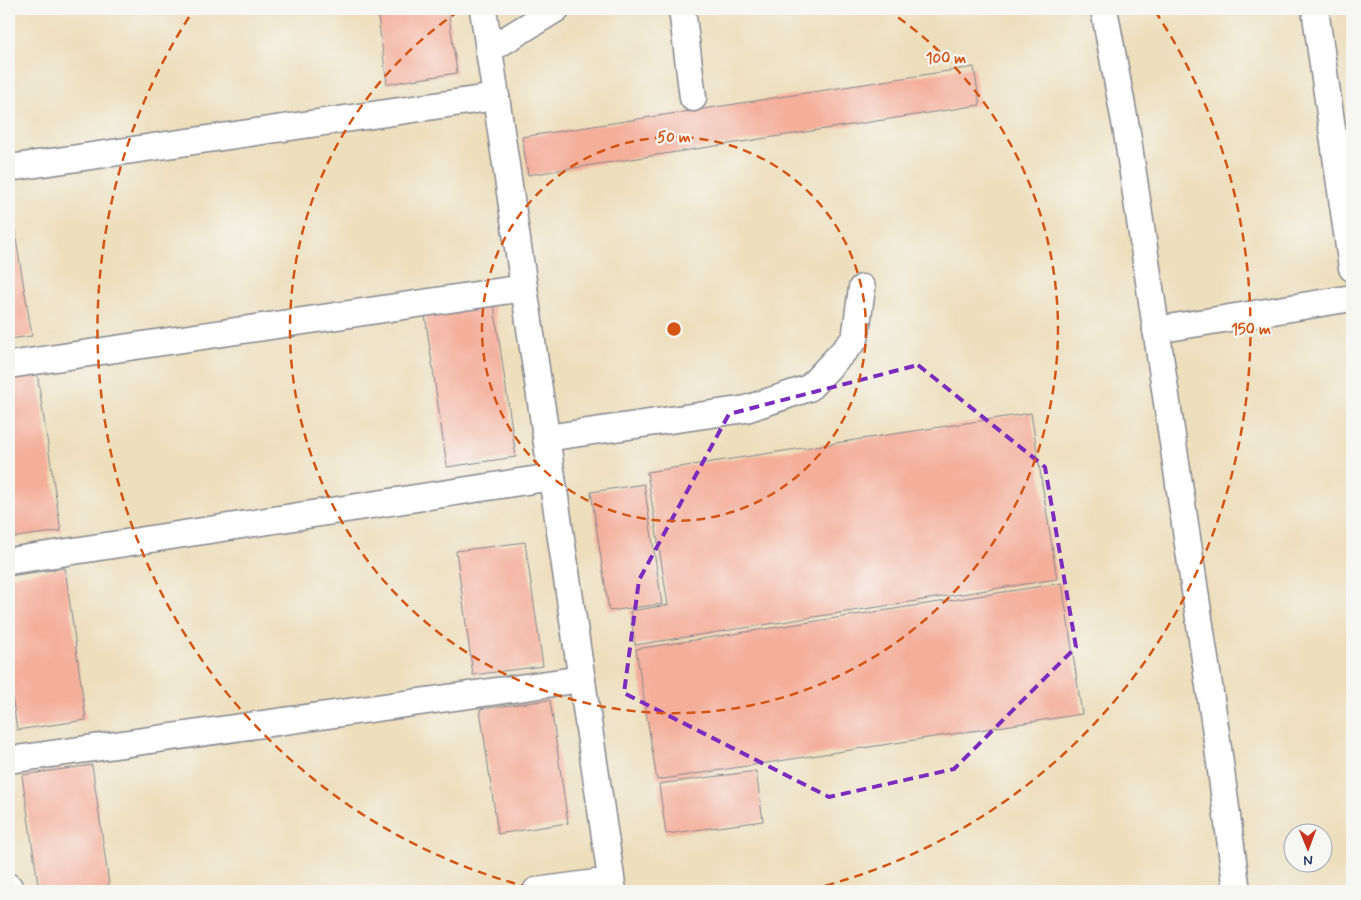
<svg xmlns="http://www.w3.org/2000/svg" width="1361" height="900" font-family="Mynerve,sans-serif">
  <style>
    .building { fill: #f4af9b }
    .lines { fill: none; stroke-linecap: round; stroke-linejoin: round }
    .minor-casing { stroke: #84868d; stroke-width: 29 }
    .minor { stroke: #fff; stroke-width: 26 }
    .marked { fill: none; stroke: #7b2cbf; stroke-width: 4; stroke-dasharray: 10 6; stroke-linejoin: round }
    .ring { fill: none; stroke: #d45514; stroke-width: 2.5; stroke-dasharray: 9 6 }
    .centre { fill: #d45514; stroke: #f6f6f2; stroke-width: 2.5 }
    .ring-label { font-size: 15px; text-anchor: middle; font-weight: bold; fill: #d45514; stroke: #f6f6f2; stroke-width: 4.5; stroke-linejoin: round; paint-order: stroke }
  </style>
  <rect width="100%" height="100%" fill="#f6f6f2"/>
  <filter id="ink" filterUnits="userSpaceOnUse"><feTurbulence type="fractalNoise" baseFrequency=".02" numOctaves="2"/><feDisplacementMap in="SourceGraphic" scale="10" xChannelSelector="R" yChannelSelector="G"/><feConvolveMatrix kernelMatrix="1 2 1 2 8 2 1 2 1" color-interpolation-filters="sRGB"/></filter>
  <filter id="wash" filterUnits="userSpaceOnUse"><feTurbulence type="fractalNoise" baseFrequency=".0096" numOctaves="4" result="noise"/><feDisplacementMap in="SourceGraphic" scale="20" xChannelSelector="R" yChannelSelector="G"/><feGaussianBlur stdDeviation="1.12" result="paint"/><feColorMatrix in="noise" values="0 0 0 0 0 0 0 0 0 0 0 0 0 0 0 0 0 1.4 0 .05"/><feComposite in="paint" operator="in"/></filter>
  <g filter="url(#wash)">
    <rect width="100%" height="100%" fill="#eddebc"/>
    <g id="blocks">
      <!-- building -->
      <g class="building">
        <path d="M377 9H448L457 73 387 84Z"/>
        <path d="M974 67 980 105 528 175 522 137Z"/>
        <path d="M9 196 32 336 9 339Z"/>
        <path d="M494 305 516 457 447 467 425 315Z"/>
        <path d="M37 373 61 531 9 538V378Z"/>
        <path d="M1031 413 1057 579 635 645 630 611 668 605 647 472Z"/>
        <path d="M644 484 662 604 609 611 591 492Z"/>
        <path d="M525 542 543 666 473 675 456 551Z"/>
        <path d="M65 568 86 720 17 730 9 675V576Z"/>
        <path d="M1062 583 1082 714 657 780 636 649Z"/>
        <path d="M550 700 568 823 498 834 480 709Z"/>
        <path d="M92 765 110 891H39L22 775Z"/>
        <path d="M756 771 763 821 666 834 659 784Z"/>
      </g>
    </g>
  </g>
  <g filter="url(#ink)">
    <use href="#blocks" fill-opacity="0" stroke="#84868d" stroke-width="1"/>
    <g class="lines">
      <defs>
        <g id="minor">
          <path d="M483 9 613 891"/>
          <path d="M682 9 693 98"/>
          <path d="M1104 9 1127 133 1216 733 1237 891"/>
          <path d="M1315 9 1352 268"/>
          <path d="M489 50 556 9"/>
          <path d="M9 168 496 97"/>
          <path d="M1156 330 1352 298"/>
          <path d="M9 365 524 288"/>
          <path d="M546 438 746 409 809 388 855 339 862 288"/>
          <path d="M9 561 552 477"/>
          <path d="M9 760 582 679"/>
          <path d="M9 887V891"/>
          <path d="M536 891 611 881"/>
        </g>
      </defs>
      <!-- minor casing -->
      <use href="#minor" class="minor-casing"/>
      <!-- minor -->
      <use href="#minor" class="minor"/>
    </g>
  </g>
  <!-- marked area -->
  <path class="marked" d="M918 365 1045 467 1076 647 954 769 829 797 624 693 639 580 729 414Z"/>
  <!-- distance rings -->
  <g class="ring">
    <circle cx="674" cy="329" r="192"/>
    <path d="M886 9A384 384 0 1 1 462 9"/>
    <path d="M544 891A577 577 0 0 1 193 11M1155 11A577 577 0 0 1 804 891"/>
  </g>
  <circle cx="674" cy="329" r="8" class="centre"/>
  <g class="ring-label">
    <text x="946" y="63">100 m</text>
    <text x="674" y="142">50 m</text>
    <text x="1251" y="334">150 m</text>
  </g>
  <!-- margin -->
  <rect width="1361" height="900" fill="none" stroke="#f6f6f2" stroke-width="30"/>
  <!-- north arrow -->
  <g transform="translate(1308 848) rotate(179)"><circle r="24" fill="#f6f6f2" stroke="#9ea6b7"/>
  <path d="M0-4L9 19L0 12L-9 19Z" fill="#c8321e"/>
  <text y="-8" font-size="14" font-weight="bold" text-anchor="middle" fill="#1b2f5e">N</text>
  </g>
</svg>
